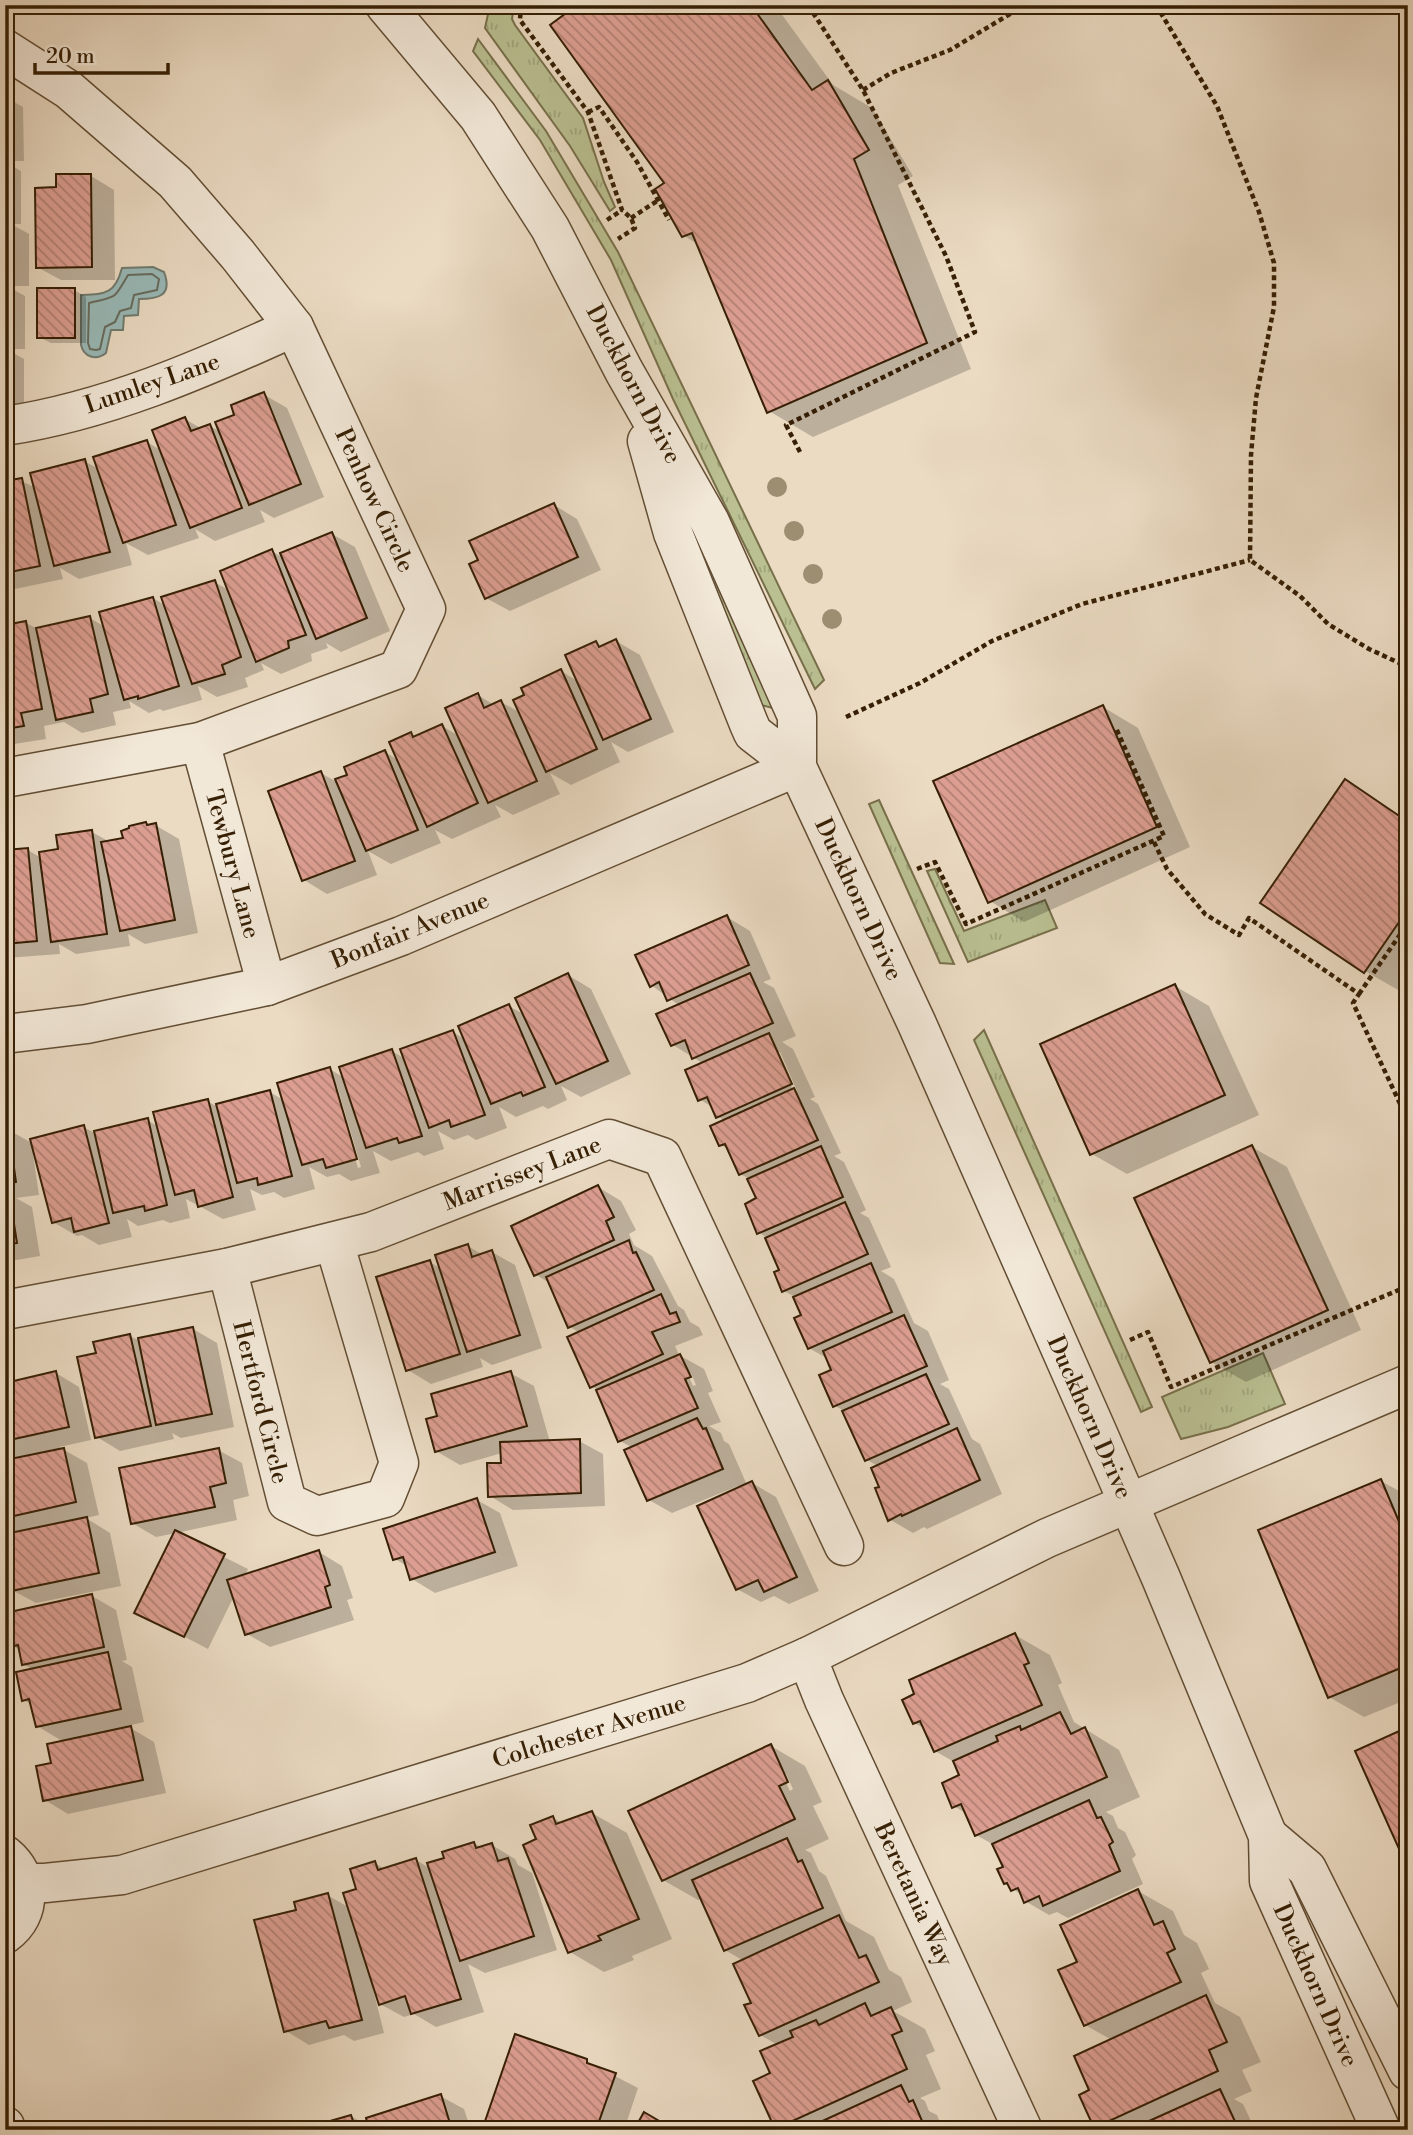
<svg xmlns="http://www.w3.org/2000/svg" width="1413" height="2135" font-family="'Libre Bodoni',serif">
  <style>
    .grass { fill: url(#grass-tufts); stroke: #78704b; stroke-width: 2 }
    .water { fill: #99bab8; stroke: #717c70; stroke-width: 2 }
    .shadow { fill: #0003; fill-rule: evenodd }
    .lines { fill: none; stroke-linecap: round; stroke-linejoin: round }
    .shore { stroke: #686c5e; stroke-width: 2 }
    .building { fill: url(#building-back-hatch); stroke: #361f04; stroke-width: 2 }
    .minor-casing { stroke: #634e34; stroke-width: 41 }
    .path { stroke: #361f04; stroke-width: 4.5; stroke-dasharray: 5 3.5; stroke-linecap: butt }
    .minor { stroke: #f2e8d8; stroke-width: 38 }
    .tree { fill: #9d8e72 }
    .labels { text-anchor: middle; stroke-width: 5; stroke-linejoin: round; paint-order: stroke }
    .street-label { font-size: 24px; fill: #361f04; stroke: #f2e8d8 }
  </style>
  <defs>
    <pattern id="grass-tufts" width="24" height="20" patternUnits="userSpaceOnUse" patternTransform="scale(1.75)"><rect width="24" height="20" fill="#bac092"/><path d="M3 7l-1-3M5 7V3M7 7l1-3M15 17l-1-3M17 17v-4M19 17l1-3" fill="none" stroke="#a0a57c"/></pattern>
    <pattern id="building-back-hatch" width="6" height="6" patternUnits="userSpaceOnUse" patternTransform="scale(1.75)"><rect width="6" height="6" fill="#dc9e91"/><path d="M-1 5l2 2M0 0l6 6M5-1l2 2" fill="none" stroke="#b38074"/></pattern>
  </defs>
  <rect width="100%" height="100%" fill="#ebdbc3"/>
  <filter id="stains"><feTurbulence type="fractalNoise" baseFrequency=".00286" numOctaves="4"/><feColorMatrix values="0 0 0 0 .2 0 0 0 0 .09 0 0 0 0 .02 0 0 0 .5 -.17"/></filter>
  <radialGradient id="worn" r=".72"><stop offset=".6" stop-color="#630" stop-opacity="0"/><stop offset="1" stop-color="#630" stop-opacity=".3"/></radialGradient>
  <!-- grass -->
  <g class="grass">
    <path d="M490 5H514L512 19 515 25 583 118 604 182 615 207 610 211 570 146 485 28Z"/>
    <path d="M478 39 546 131 618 252 824 680 815 689 673 399 611 260 540 140 473 51Z"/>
    <path d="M697 531 773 708 761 705 690 533Z"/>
    <path d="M879 800 954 964 940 963 869 804Z"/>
    <path d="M935 869 964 931 1045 900 1057 928 968 962 927 871Z"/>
    <path d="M984 1030 1152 1407 1141 1412 974 1040Z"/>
    <path d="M1263 1353 1285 1404 1228 1427 1181 1439 1162 1397Z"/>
  </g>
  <!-- water -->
  <path class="water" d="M153 267 164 272C173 296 158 299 139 299L138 315 124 316 123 330H111L106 353C96 361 84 357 81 345V295C106 294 115 294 122 268Z"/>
  <!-- shadow -->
  <g class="shadow">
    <path d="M580 5H775L833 85 872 108 913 176 898 185 971 369 813 437 769 411 699 245 683 235 666 183Z"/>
    <path d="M5 97 23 107 24 161H5Z"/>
    <path d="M5 162 21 171V224H11L29 234V286H7L25 296V349H6L24 359V411H5Z"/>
    <path d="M91 176 114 190 115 280H61L37 267 58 189Z"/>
    <path d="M74 290 86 297V343H51L39 337Z"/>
    <path d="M263 394 287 408 324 497 274 518 260 510 265 522 215 541 195 529 199 538 148 555 126 543 132 565 79 579 60 568 63 579 10 590 5 587V473L36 488 84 461 99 469 147 442 162 451 185 419 202 429 210 426 221 432 236 416Z"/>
    <path d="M554 505 577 519 601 570 510 611 486 598Z"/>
    <path d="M332 534 355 547 390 631 341 652 326 643 328 648 311 654 312 661 281 674 261 663 264 670 245 678 248 687 217 697 198 686 202 700 163 711 160 709 149 713 129 701 131 708 113 712 116 725 82 733 64 722 44 726 46 739 14 744 5 740V627L26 623 38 629 90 618 105 627 153 598 166 606 214 582 229 590 272 551 285 559Z"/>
    <path d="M616 641 640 655 674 732 628 752 611 742 620 762 571 785 550 773 560 794 513 815 495 805 501 817 452 839 435 830 441 843 391 864 368 851 377 875 327 894 304 880 321 773 335 781 349 776 385 752 398 760 411 734 417 737 442 726 459 736 478 695 494 705 501 702 521 713 561 671 579 682 596 643 602 647Z"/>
    <path d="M1103 707 1138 728 1190 847 1024 922 990 901Z"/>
    <path d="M1345 781 1408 820V980L1400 991 1365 971 1262 902Z"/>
    <path d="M155 825 179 839 198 933 145 944 128 934 130 946 76 954 59 944 60 954 5 958V860L28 850 41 858 60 850 92 832 110 842 125 839Z"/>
    <path d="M727 917 750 931 771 979 763 982 774 988 796 1036 782 1042 793 1049 815 1097 810 1099 818 1104 841 1153 834 1156 844 1162 866 1210 860 1213 869 1218 891 1267 881 1271 894 1279 914 1323 928 1331 949 1380 940 1384 949 1389 972 1439 980 1444 1002 1494 927 1529 924 1527 913 1533 889 1519 878 1466 867 1460 844 1411 834 1405V1371L828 1359 809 1348 803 1316 795 1297 784 1291 782 1271 768 1238 759 1233V1199L750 1179 740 1174 730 1150 721 1145 725 1121 717 1116 714 1108 699 1099 704 1064 673 1045 680 1006 651 985ZM776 1052H780L797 1091 794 1092Z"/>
    <path d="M568 975 591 989 631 1074 581 1097 561 1086 567 1100 548 1109 543 1106 516 1117 499 1107 507 1128 476 1140 468 1135 454 1140 438 1131 444 1149 424 1156 418 1152 391 1161 373 1151 380 1173 351 1181 339 1174 327 1177 309 1167 315 1189 284 1198 274 1192 262 1195 250 1189 256 1210 223 1219 186 1199 190 1218 170 1223 163 1220 138 1226 127 1219 132 1237 99 1245 82 1235 77 1236 53 1222 36 1154H33L39 1195 16 1198 32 1207 40 1256 5 1262V1128L32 1143 83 1127 97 1134 147 1120 159 1127 207 1101 216 1106 270 1092 285 1101 330 1069 344 1078 392 1051 405 1059 453 1032 466 1040 509 1006 525 1015ZM333 1086H337L361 1167 358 1168Z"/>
    <path d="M1175 986 1209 1006 1259 1115 1127 1174 1092 1154Z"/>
    <path d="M1252 1147 1287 1167 1361 1330 1246 1382 1211 1362Z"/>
    <path d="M598 1187 621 1201 636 1230 629 1234 634 1245 652 1256 678 1306 684 1310 690 1322 699 1327 703 1335 675 1346 679 1355 704 1369 713 1391 708 1393 721 1422 709 1426 721 1433 724 1441 729 1444 747 1485 752 1483 776 1497 819 1591 789 1604 774 1596 761 1602 737 1589 738 1486 672 1513 649 1500 633 1448 620 1441 598 1390 591 1386 580 1333 570 1327 551 1284 535 1274ZM687 1373H691L696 1385 693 1386Z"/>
    <path d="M468 1246 483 1255 492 1252 515 1265 542 1348 492 1365 480 1358 483 1367 431 1384 408 1370 430 1262 441 1269Z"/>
    <path d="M193 1329 217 1343 234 1427 181 1438 172 1433 174 1439 120 1451 97 1437 98 1354 130 1336 138 1340Z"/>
    <path d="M56 1373 79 1387 91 1440 59 1447 87 1463 99 1515 86 1518 110 1533 121 1586 36 1603 12 1590 11 1584 5 1581V1536L10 1535 5 1533V1385Z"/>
    <path d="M510 1373 534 1386 550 1442 579 1441 603 1454 605 1506 513 1510 490 1496 503 1464 502 1453 460 1465 436 1451 439 1417Z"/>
    <path d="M218 1450 242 1463 249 1496 233 1500 237 1520 176 1533 248 1569 245 1576 319 1552 342 1566 353 1598 347 1600 354 1620 270 1647 247 1634 234 1596 208 1649 137 1612 176 1533 156 1537 132 1523Z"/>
    <path d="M1381 1481 1408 1496V1699L1364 1717 1329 1697Z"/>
    <path d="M477 1500 500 1513 518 1566 435 1593 412 1579 407 1566 395 1559Z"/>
    <path d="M92 1596 116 1610 127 1660 122 1661 132 1667 144 1722 127 1726 154 1742 166 1793 68 1814 45 1800 53 1764 64 1742 37 1726 32 1705 24 1700 34 1670 23 1664 21 1651 12 1645 5 1615Z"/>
    <path d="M1015 1635 1050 1655 1062 1683 1058 1685 1074 1722 1119 1750 1140 1797 1106 1812 1113 1816 1118 1828 1125 1832 1136 1855 1132 1859 1143 1884 1068 1918 1057 1912 1049 1915 1025 1901 1023 1896 1005 1883 1006 1868 996 1846 976 1835 967 1814 954 1806 962 1775 956 1763 935 1751 926 1729 914 1723Z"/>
    <path d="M771 1746 805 1766 822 1802 813 1806 829 1839 805 1850 811 1853 819 1871 826 1876 846 1921 874 1937 889 1970 901 1977 912 2002 893 2011 925 2029 935 2051 926 2055 941 2089 920 2098 925 2101 929 2111 937 2115 943 2130 776 2128 772 2074 778 2045 760 2035 744 1961 725 1950 702 1898 698 1900 663 1880ZM782 1774H786L793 1789 790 1791Z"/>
    <path d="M592 1813 627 1833 672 1939 632 1956 634 1960 604 1972 570 1952 553 1818 562 1823Z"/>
    <path d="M474 1843 482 1848 492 1845 515 1859 518 1865 532 1873 557 1950 485 1973 468 1964 484 2012 436 2027 414 2014 404 2017 380 2004 376 1989H373L384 2033 354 2041 344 2035 309 2045 286 2031 299 1911 327 1895 350 1908 375 1863 386 1870 416 1860 431 1869Z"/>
    <path d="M1138 1891 1173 1911 1184 1935 1197 1943 1209 1969 1201 1973 1215 2003 1240 2017 1261 2062 1242 2070 1252 2091 1234 2099 1243 2104 1255 2130H1101L1096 2127 1092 2091 1112 2040 1085 2025 1079 1963Z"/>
    <path d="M586 2061 638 2088 624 2130H484Z"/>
    <path d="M440 2096 464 2109 471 2130H292L307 2125 312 2128 351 2116 371 2128Z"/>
  </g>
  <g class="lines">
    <!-- shore -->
    <path class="shore" d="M152 274 159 279 157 290 134 295 131 308 120 311 115 322 105 327 100 349 96 350 90 349 88 343 89 303C117 296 113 301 128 275Z"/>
  </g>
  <!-- building -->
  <g class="building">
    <path d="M577 5H751L812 90 828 80 869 150 854 159 927 343 767 413 692 233 682 237 655 189 664 183 550 25Z"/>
    <path d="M56 174H91L92 267 36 268 35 188 56 187Z"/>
    <rect x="37" y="288" width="38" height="50"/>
    <path d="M264 392 301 484 249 505 215 422 234 415 231 405Z"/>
    <path d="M185 417 191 431 210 424 242 508 190 528 152 430Z"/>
    <path d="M147 440 176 525 123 543 93 457Z"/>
    <path d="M85 459 110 552 54 566 30 473Z"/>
    <path d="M22 478 40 566 5 573V481Z"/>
    <path d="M554 503 578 557 485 599 469 564 478 560 469 541Z"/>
    <path d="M332 532 367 618 316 639 280 553Z"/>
    <path d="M272 549 306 635 288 641 289 648 256 662 220 571Z"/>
    <path d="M215 580 241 657 222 665 225 674 192 684 161 597Z"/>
    <path d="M153 597 179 686 138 699V696L124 700 99 612Z"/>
    <path d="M90 616 108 694 90 699 93 712 56 720 36 628Z"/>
    <path d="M26 621 42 709 21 713 24 726 5 729V625Z"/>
    <path d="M616 639 651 719 603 740 565 655 596 641 599 647Z"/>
    <path d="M561 669 597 749 546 772 513 700 524 695 521 688Z"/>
    <path d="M478 693 484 708 501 700 537 781 488 803 445 708Z"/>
    <path d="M1103 705 1157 827 988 903 933 781Z"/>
    <path d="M442 724 478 803 427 827 389 742 411 732 413 737Z"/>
    <path d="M385 750 418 830 366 851 335 779 347 775 344 767Z"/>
    <path d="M321 771 355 861 302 881 268 791Z"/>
    <path d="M1345 779 1408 822V909L1364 973 1260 903Z"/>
    <path d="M146 822 147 825 156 823 175 920 120 931 101 842 123 838 121 831 129 828V826Z"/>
    <path d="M92 830 107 934 51 942 39 852 58 849 56 835Z"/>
    <path d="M28 848 37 941 5 944V850Z"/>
    <path d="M727 915 749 965 667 1001 659 982 650 987 635 955Z"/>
    <path d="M568 973 608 1061 556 1084 515 998Z"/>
    <path d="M750 973 773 1023 692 1059 685 1040 671 1046 656 1014Z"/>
    <path d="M1175 984 1225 1095 1090 1155 1040 1044Z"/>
    <path d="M509 1004 545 1087 523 1096 521 1092 491 1104 458 1026Z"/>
    <path d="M453 1030 485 1115 451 1127 449 1120 429 1128 400 1049Z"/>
    <path d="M769 1033 792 1084 716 1118 707 1097 698 1101 685 1070Z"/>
    <path d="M392 1049 422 1136 399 1143 397 1138 366 1148 339 1067Z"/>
    <path d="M330 1067 357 1159 326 1168 323 1159 302 1165 277 1083Z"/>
    <path d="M794 1088 818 1140 739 1175 725 1144 719 1146 710 1126Z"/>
    <path d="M270 1090 292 1176 258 1185 257 1178 237 1183 216 1104Z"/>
    <path d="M208 1099 233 1197 198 1207 194 1190 175 1195 153 1112Z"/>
    <path d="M148 1118 167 1205 145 1211 144 1206 113 1213 94 1131Z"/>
    <path d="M84 1125 109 1223 74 1232 71 1218 52 1223 30 1139Z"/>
    <path d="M8 1126 16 1182 5 1184V1127Z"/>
    <path d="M1252 1145 1328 1310 1210 1363 1134 1198Z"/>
    <path d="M821 1146 843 1197 757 1234 745 1204 756 1198 747 1179Z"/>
    <path d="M598 1185 614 1217 606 1221 614 1240 534 1276 511 1226Z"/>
    <path d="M5 1192H9L17 1243 5 1245Z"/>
    <path d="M845 1202 868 1254 782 1292 774 1272 779 1270 765 1238Z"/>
    <path d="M629 1240 633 1253 636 1252 654 1290 568 1328 546 1277Z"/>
    <path d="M468 1244 472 1257 492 1250 520 1335 467 1352 435 1255Z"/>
    <path d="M430 1260 460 1354 406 1371 376 1277Z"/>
    <path d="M871 1263 892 1312 808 1349 794 1318 801 1315 793 1297Z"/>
    <path d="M661 1294 670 1314 676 1312 680 1322 652 1332 663 1354 590 1388 567 1337Z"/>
    <path d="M904 1315 927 1366 833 1407 819 1375 831 1370 823 1351Z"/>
    <path d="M193 1327 212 1414 156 1425 138 1338Z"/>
    <path d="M130 1334 151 1426 95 1438 77 1357 96 1353 93 1342Z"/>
    <path d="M680 1354 691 1377 685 1379 698 1408 618 1442 596 1390Z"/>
    <path d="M56 1371 69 1427 5 1441V1383Z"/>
    <path d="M511 1371 527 1426 435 1452 426 1419 437 1416 431 1394Z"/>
    <path d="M926 1374 949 1424 865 1461 842 1411Z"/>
    <path d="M697 1418 703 1429 706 1428 723 1469 647 1501 624 1450Z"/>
    <path d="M957 1428 980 1480 902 1516 901 1514 888 1521 875 1488 879 1487 871 1468Z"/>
    <path d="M580 1439 581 1493 488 1497 487 1463H501L500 1442Z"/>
    <path d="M64 1448 76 1502 5 1518V1460Z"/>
    <path d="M219 1448 226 1483 210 1487 215 1507 131 1524 119 1468Z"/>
    <path d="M1381 1479 1408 1543V1665L1328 1698 1258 1530Z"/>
    <path d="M752 1481 797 1577 764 1592 758 1580 736 1590 697 1506Z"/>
    <path d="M477 1498 495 1552 410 1580 403 1557 393 1560 383 1529Z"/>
    <path d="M87 1517 99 1573 11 1591 5 1571V1534Z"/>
    <path d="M175 1530 225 1554 184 1637 134 1613Z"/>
    <path d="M319 1550 330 1585 325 1587 331 1607 245 1635 227 1580Z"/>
    <path d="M92 1594 104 1647 22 1665 18 1645 10 1647 5 1613Z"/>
    <path d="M1015 1633 1029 1663 1024 1665 1042 1705 934 1752 920 1721 913 1724 902 1700 914 1694 909 1680Z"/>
    <path d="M108 1652 121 1709 36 1727 29 1699 22 1701 16 1672Z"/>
    <path d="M1060 1712 1071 1734 1085 1727 1107 1777 975 1836 961 1804 952 1808 942 1783 959 1775 953 1761 998 1741 996 1736 1020 1726 1021 1730Z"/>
    <path d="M131 1726 143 1780 43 1801 36 1766 51 1763 47 1744Z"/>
    <path d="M1408 1727V1858L1404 1860 1355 1751Z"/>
    <path d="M771 1744 788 1782 779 1786 795 1819 662 1881 628 1811Z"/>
    <path d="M1089 1800 1097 1818 1101 1817 1113 1842 1109 1845 1120 1871 1043 1906 1039 1896 1024 1903 1018 1888 1011 1891 1007 1883 1004 1884 997 1869 1003 1867 992 1844Z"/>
    <path d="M592 1811 639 1919 598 1936 601 1940 568 1953 523 1845 536 1839 530 1825 553 1816 556 1824Z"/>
    <path d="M787 1838 798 1862 802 1860 823 1908 724 1951 692 1880Z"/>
    <path d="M474 1842 476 1848 492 1843 498 1861 508 1858 534 1936 460 1961 427 1863 444 1858 442 1852Z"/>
    <path d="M416 1858 461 1999 411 2014 405 1996 379 2005 343 1893 356 1889 350 1869 375 1861 378 1870Z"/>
    <path d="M1138 1889 1154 1925 1163 1921 1175 1949 1167 1953 1181 1982 1084 2026 1058 1970 1077 1962 1060 1925Z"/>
    <path d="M328 1893 362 2020 329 2028 326 2021 284 2032 254 1920 296 1910 294 1902Z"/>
    <path d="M839 1915 859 1958 866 1955 879 1982 759 2036 744 2005 751 2003 733 1964Z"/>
    <path d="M1206 1995 1227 2042 1209 2050 1218 2071 1094 2128 1079 2095 1089 2090 1074 2056Z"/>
    <path d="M865 2003 871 2016 891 2007 902 2031 892 2035 907 2069 775 2129 753 2081 770 2073 760 2051 793 2037 790 2031 816 2020 819 2025Z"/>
    <path d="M515 2034 587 2059V2063L616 2073 596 2130H482Z"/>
    <path d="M901 2085 909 2102 913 2100 926 2130H808L807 2128Z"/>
    <path d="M1220 2089 1239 2130H1129Z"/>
    <path d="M441 2094 452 2130H369L366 2118Z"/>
    <path d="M644 2112 673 2129 676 2123 687 2130H634Z"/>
    <path d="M351 2115 356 2130H286L307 2123 309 2127Z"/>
  </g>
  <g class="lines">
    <defs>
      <g id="minor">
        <path d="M385 5 478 116 550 228 624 371 710 522 797 716V767L917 1024 1096 1429 1161 1578 1268 1836 1269 1881 1381 2130"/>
        <path d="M5 49 69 90 175 182 238 255 294 327 426 609 398 669 200 742 5 778"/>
        <path d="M5 426C106 411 202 369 294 327"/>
        <path d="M647 441 673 533 749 724 753 733 797 767"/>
        <path d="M200 742 267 986"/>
        <path d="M5 1034 87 1024 267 986 401 936 797 767"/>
        <path d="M227 1268 287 1502 317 1516 385 1498 399 1463 334 1242"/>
        <path d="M5 1310 227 1268 371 1232 609 1139 662 1157 844 1546"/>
        <path d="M807 1657 824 1700 1023 2130"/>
        <path d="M1268 1836 1307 1869 1408 2071"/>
        <path d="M5 1855C31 1876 33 1914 5 1934"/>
        <path d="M25 1883H45L122 1875 747 1683 807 1657 1047 1538 1408 1384"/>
        <path d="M5 2126 6 2130"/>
      </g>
    </defs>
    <!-- minor casing -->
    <use href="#minor" class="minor-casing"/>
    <!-- path -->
    <g class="path">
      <path d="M521 5 520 20 588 112 622 210 631 218 635 228 618 239"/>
      <path d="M1156 5 1217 106 1259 212 1274 263V307L1256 398 1251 455 1250 560 1300 596 1328 624 1369 649 1408 667"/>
      <path d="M863 90 891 73 950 50 1025 5"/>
      <path d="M588 112 599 107 637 162 669 220"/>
      <path d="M631 218 657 201"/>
      <path d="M607 220 622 210"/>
      <path d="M800 452 786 425 975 332 946 256 863 90 808 5"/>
      <path d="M846 717 920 683 992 641 1082 604 1250 560"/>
      <path d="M1154 842 1167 869 1205 914 1239 935 1249 918 1359 994 1353 1003 1402 1108 1408 1105"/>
      <path d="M917 869 935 862 966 924 1164 836 1116 728"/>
      <path d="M1359 994 1408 923"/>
      <path d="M1130 1340 1148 1332 1171 1387 1408 1286"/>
    </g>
    <!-- minor -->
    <use href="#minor" class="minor"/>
  </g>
  <!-- trees -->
  <g class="tree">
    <circle cx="777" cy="487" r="10"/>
    <circle cx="794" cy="531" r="10"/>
    <circle cx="813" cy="574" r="10"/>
    <circle cx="832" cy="619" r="10"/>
  </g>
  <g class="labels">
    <!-- street labels -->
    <g class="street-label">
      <text transform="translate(152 383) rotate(-19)" y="8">Lumley Lane</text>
      <text transform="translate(634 384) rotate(62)" y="8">Duckhorn Drive</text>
      <text transform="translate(375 500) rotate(65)" y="8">Penhow Circle</text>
      <text transform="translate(233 864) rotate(75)" y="8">Tewbury Lane</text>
      <text transform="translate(859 899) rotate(65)" y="8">Duckhorn Drive</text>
      <text transform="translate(410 930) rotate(-22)" y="8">Bonfair Avenue</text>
      <text transform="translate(522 1173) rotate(-21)" y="8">Marrissey Lane</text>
      <text transform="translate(261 1402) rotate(76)" y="8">Hertford Circle</text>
      <text transform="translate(1090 1417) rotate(66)" y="8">Duckhorn Drive</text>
      <text transform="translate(589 1731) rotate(-17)" y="8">Colchester Avenue</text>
      <text transform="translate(914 1894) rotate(65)" y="8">Beretania Way</text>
      <text transform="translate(1316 1985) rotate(66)" y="8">Duckhorn Drive</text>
    </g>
  </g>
  <!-- margin -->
  <rect width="1413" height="2135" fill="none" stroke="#ebdbc3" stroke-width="28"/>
  <rect x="7" y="7" width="1399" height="2121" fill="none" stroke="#361f04" stroke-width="3.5"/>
  <rect x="14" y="14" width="1385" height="2107" fill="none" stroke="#361f04" stroke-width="2"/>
  <!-- scale -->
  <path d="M35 63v10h133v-10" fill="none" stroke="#361f04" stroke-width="3.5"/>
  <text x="46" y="63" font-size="21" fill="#361f04" stroke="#f2e8d8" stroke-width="5" paint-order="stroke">20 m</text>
  <rect width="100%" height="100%" filter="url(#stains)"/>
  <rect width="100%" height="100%" fill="url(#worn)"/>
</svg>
